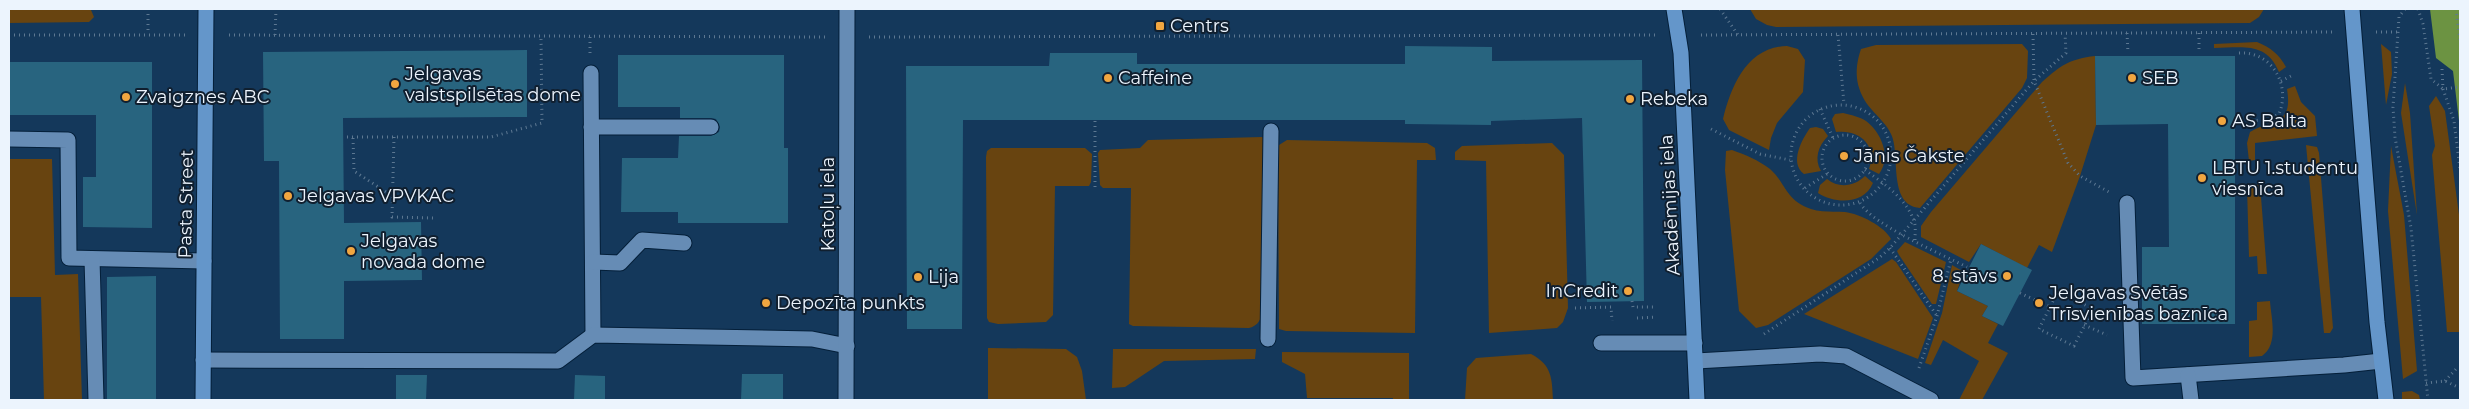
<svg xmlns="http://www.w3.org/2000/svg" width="2469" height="409" font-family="Montserrat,sans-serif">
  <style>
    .green { fill: #684410 }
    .water { fill: #6c9342 }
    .building { fill: #28647f }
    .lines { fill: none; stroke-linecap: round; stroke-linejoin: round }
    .lane-casing { stroke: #041f39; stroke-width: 17 }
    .street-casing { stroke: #041f39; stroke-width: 17 }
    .secondary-casing { stroke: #041f39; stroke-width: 17 }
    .path { stroke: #5d7892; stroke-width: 3; stroke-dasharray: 1 4; stroke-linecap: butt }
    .lane { stroke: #668cb5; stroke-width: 15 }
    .street { stroke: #668cb5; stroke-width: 15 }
    .secondary { stroke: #6496ca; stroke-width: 15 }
    .poi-dot { fill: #f1a640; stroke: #101f2f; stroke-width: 2 }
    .labels { text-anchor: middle; stroke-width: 4; stroke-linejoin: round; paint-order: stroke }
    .poi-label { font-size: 18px; fill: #ecf4fd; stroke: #101f2f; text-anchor: start }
    .street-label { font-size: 18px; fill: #ecf4fd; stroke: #101f2f }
  </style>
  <rect width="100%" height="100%" fill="#14385b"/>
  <!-- green -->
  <g class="green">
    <path d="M9 9H87L91 10 94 17 89 22 9 23Z"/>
    <path d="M1750 9H2264L2259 17 2250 23 1776 27 1767 25 1756 19Z"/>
    <path d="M2257 42C2271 48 2279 54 2286 67L2279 72C2266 41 2242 48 2214 48V44Z"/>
    <path d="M2022 44 2028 51 2027 78 2022 88 1920 208C1887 205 1901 154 1891 134 1887 125 1879 118 1872 110 1856 92 1853 72 1861 49L1876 45Z"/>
    <path d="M2381 44 2391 52 2392 74 2386 105Z"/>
    <path d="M1787 46 1798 49 1805 60 1803 92 1777 123 1771 138 1769 150 1729 130 1723 119C1731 86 1747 47 1787 46Z"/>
    <path d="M2095 56 2096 125 2080 176 2052 252 2039 245 2027 268 1981 244 1969 262 1921 237V226L1931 212 2042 82C2061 65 2070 59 2095 56Z"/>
    <path d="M2405 83 2410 113 2417 215 2401 113Z"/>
    <path d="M2295 86 2301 102 2315 116 2317 136 2255 143V160L2249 161 2247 143 2250 132C2273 118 2293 126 2287 89Z"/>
    <path d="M2436 96 2445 111 2460 222V332H2447L2432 155 2435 146 2429 106Z"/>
    <path d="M1843 113C1851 115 1860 117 1866 121 1881 132 1892 157 1879 174L1869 169C1878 145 1859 129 1836 132L1832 119 1835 114Z"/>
    <path d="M1816 127 1823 129 1828 136C1818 146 1814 159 1821 171L1804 174C1789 163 1802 139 1810 128Z"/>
    <path d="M1262 137 1266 140 1262 315C1259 322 1257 326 1249 328L1133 326 1129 324 1131 188H1103L1100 185 1098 153 1100 150 1140 148 1148 140Z"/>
    <path d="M1287 140 1427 143 1435 148 1436 160H1417L1415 333 1286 331 1279 329 1278 154 1279 145Z"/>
    <path d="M1552 143 1564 155 1568 308 1563 322 1557 328 1489 333 1486 161 1455 160V152L1462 146Z"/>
    <path d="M2306 145 2317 147 2319 153 2333 328 2330 333H2324Z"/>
    <path d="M2391 146 2404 215 2417 371 2403 379 2388 211Z"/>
    <path d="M991 148H1085L1092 154 1091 182 1089 186H1055L1053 315 1046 322 998 324 989 322 987 318 986 157 987 151Z"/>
    <path d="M1732 150C1746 155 1758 160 1770 169 1787 184 1784 199 1811 209 1822 213 1834 211 1845 212 1860 214 1884 226 1891 239L1871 259 1768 325 1756 328 1739 311 1725 170 1726 151Z"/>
    <path d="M9 159H52L55 275 78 274 82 400H44L41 297H9Z"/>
    <path d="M1865 176 1873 183C1864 205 1835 204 1818 193L1820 185 1827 179C1839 189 1855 186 1865 176Z"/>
    <path d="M2260 184 2267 274H2258L2257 256 2249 257 2247 187Z"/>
    <path d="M1905 242 1946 262 1936 304H1932L1899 255 1897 251Z"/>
    <path d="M1892 259 1896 262 1933 318 1918 359 1804 314Z"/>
    <path d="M1952 265 1964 272 1957 291 1988 306 1982 316 1998 324 1988 343 2008 353 1982 400H1959L1979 361 1943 340 1931 365 1925 363 1942 313Z"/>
    <path d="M2270 301C2271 318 2279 344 2262 356L2249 357V321L2257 320V302Z"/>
    <path d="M988 348 1066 349 1077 357 1082 371 1086 400H988Z"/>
    <path d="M1113 349H1256L1255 359 1164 361 1125 387 1112 388Z"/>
    <path d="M1282 352 1409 353V400H1393V398H1307L1305 374 1282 362Z"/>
    <path d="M1531 354C1552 365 1552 378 1553 400H1465L1467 368 1476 358Z"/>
    <path d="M2412 391 2419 395 2420 400H2402V392Z"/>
  </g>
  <!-- water -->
  <path class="water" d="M2430 9H2460V129L2453 71 2436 58Z"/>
  <!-- building -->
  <g class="building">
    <path d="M1405 46 1492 47V61L1642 60 1644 301 1587 302 1582 118 1491 121V125L1405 124V120H963L962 329H907L906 66H1049L1050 53H1137V64H1405Z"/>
    <path d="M527 50V117L343 118 344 223 421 222 422 280 344 281V339H280L279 161H264L263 52Z"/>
    <path d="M618 55H784V148H788V223H678V212H621L622 158H678L679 136H711L719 132 720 127 716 119 711 118H680V107H618Z"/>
    <path d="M2095 56H2235V324H2142V247H2169L2168 124 2096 125Z"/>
    <path d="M9 62H152V228L83 227V177H96V115H9Z"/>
    <path d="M1981 244 2032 270 2003 326 1982 316 1988 306 1957 291Z"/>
    <path d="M156 276V400H107V277Z"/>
    <path d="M742 374H783V400H741Z"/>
    <path d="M396 375H427L426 400H396Z"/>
    <path d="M575 375 605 376V400H574Z"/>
  </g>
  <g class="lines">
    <defs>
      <g id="lane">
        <path d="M591 73 593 335"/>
        <path d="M591 127H711"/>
        <path d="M9 139 68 140 69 258 204 261"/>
        <path d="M2127 203 2133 378 2344 365 2381 361"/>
        <path d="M92 259 96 400"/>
        <path d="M593 262 620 263 642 240 684 243"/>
        <path d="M1268 339 1271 131"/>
        <path d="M1601 343H1695"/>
        <path d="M203 360 558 361 593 335 812 339 847 346"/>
        <path d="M1696 361 1820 354 1846 356 1931 400"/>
        <path d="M2188 375 2191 400"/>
      </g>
      <path id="street" d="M846 400 847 9"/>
      <g id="secondary">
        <path d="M1674 9 1681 53 1697 400"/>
        <path d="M2352 9 2377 322 2386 400"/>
        <path d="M203 400 206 9"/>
      </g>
    </defs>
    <!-- lane casing -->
    <use href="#lane" class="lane-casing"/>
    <!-- street casing -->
    <use href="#street" class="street-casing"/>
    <!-- secondary casing -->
    <use href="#secondary" class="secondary-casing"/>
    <!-- path -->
    <g class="path">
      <path d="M148 9V34"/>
      <path d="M1720 9 1738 35"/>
      <path d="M2405 9 2399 17 2393 107 2395 137 2411 228 2428 400"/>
      <path d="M2418 9 2423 24 2431 79 2443 89 2460 87"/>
      <path d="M2456 9 2460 40"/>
      <path d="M2376 32H2398"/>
      <path d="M2127 33 2128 53"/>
      <path d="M2199 33V53"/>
      <path d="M2033 34 2034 81 2068 163 2080 176 2109 192"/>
      <path d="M9 35H185"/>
      <path d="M229 35 825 37"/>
      <path d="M275 35 276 9"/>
      <path d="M1701 35 2332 32"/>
      <path d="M1838 35 1844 104"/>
      <path d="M590 37V53"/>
      <path d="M869 37 1655 35"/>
      <path d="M2239 53C2272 51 2291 85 2279 114L2267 120 2240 121"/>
      <path d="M2442 69 2443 89 2454 121 2460 169"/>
      <path d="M2281 81 2291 76"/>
      <circle cx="1841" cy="155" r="50"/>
      <path d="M1820 109 1833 138"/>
      <path d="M1095 121V188"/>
      <path d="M1711 129 1760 154 1790 160"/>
      <circle cx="1845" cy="158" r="23"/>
      <path d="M347 137H491L542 123 541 36"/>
      <path d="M394 137 392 217 433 218"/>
      <path d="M353 138 354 171 392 196"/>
      <path d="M1865 170C1883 183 1906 198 1914 221 1916 226 1915 234 1915 240"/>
      <path d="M1805 188 1827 174"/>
      <path d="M1860 203C1873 225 1941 254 1967 267"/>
      <path d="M1890 248 1937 316"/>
      <path d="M2058 291 2093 309 2074 346 2039 329Z"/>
      <path d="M2020 293 2050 307"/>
      <path d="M1632 301 1633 307H1656"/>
      <path d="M789 302 811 303"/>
      <path d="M1575 308 1611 307 1612 321"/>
      <path d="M1637 318 1656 317"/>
      <path d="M2084 325 2107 335"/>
      <path d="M1764 334 1879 258 1890 248 2034 81 2066 53 2065 34"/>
      <path d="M1919 368 1937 316 1951 259"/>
      <path d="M2445 381 2456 369 2460 368"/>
      <path d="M2426 383 2445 381 2460 388"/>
    </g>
    <!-- lane -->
    <use href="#lane" class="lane"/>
    <!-- street -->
    <use href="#street" class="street"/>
    <!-- secondary -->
    <use href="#secondary" class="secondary"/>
  </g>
  <!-- markers -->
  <g class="poi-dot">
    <rect x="1155" y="21" width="10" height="10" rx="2.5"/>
    <circle cx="1108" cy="78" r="5"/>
    <circle cx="2132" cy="78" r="5"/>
    <circle cx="395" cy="84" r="5"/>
    <circle cx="126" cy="97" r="5"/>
    <circle cx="1630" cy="99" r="5"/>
    <circle cx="2222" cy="121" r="5"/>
    <circle cx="1844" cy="156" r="5"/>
    <circle cx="2202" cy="178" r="5"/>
    <circle cx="288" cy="196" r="5"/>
    <circle cx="351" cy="251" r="5"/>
    <circle cx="2007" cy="276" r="5"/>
    <circle cx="918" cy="277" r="5"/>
    <circle cx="1628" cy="291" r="5"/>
    <circle cx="766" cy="303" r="5"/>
    <circle cx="2039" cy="303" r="5"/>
  </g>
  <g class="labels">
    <!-- poi labels -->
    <g class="poi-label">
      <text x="1170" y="32">Centrs</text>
      <text x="405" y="80">Jelgavas<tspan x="405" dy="21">valstspilsētas dome</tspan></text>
      <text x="1118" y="84">Caffeine</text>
      <text x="2142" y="84">SEB</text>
      <text x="136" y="103">Zvaigznes ABC</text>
      <text x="1640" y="105">Rebeka</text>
      <text x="2232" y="127">AS Balta</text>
      <text x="1854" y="162">Jānis Čakste</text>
      <text x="2212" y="174">LBTU 1.studentu<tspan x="2212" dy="21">viesnīca</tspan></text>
      <text x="298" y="202">Jelgavas VPVKAC</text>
      <text x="361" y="247">Jelgavas<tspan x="361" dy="21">novada dome</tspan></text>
      <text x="1997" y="282" text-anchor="end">8. stāvs</text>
      <text x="928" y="283">Lija</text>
      <text x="1618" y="297" text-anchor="end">InCredit</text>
      <text x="2049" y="299">Jelgavas Svētās<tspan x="2049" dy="21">Trīsvienības baznīca</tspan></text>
      <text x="776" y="309">Depozīta punkts</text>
    </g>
    <!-- street labels -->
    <g class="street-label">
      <text transform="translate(186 204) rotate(-89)" y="6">Pasta Street</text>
      <text transform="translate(828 204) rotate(-90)" y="6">Katoļu iela</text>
      <text transform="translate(1670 205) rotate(-93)" y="6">Akadēmijas iela</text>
    </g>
  </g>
  <!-- border -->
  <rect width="2469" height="409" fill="none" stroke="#ecf4fd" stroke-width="20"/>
</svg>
